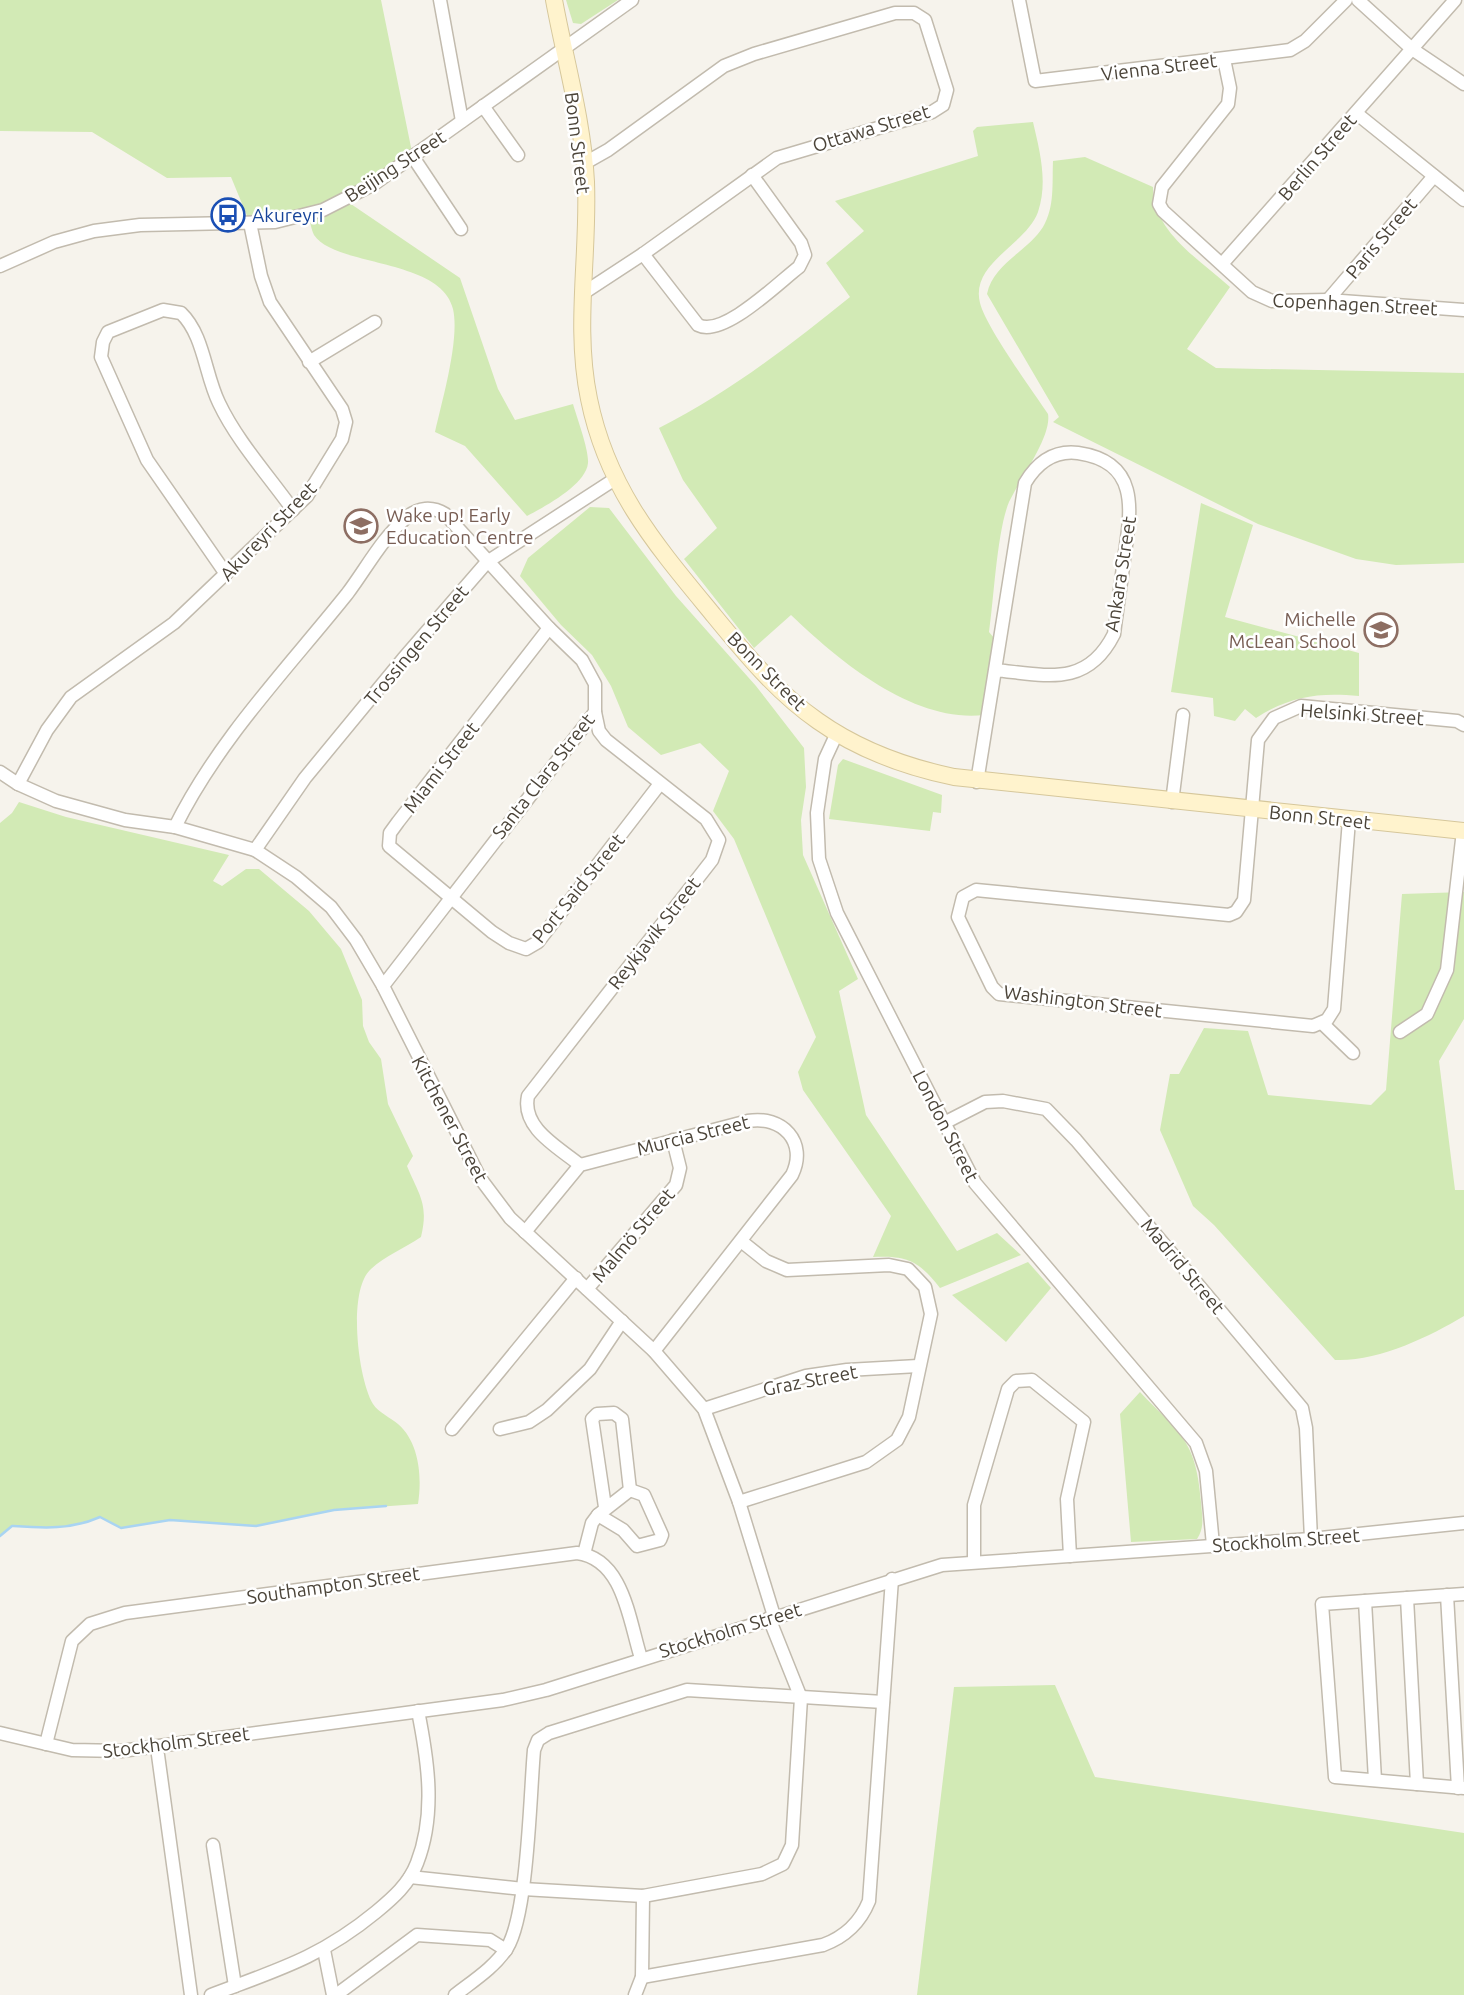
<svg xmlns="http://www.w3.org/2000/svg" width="1464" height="1995" font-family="Ubuntu,sans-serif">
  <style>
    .green { fill: #d2eab5 }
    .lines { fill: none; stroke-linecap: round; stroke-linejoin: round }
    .stream { stroke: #a9d4f2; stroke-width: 2.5 }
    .street-casing { stroke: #c2bbae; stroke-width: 15 }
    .secondary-casing { stroke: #d6c79b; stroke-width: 18 }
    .street { stroke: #fff; stroke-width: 12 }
    .secondary { stroke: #fff3cd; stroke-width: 16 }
    .labels { text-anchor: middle; stroke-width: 5; stroke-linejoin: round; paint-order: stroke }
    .street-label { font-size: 19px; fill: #4b4439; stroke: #fff }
    .transit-label { font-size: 19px; fill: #164399; stroke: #fff; text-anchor: start }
    .education-label { font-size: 19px; fill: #785e54; stroke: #fff; text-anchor: start }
  </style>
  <rect width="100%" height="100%" fill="#f6f3ec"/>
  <!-- green -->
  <g class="green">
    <path d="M0 0H381L413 157 345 200 460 278 498 389 515 420 573 404C577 418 589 450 588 463 586 485 544 507 527 516L465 446 435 432C442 401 460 339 453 309 441 258 335 267 314 235 311 229 310 220 308 214L250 223 231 177 167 178 92 132 0 131Z"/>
    <path d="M566 0H618L581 24 573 23Z"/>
    <path d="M1033 122C1040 152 1048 182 1038 212 1026 245 970 263 980 303 986 327 1032 390 1048 414 1052 437 1019 480 1009 502 997 531 994 598 989 632L994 638 984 715C913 723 839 661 791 615L754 648 684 559 717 528 683 480 659 428C729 393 789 346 850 297L826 263 864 231 835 201 978 156 973 131 977 127Z"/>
    <path d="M1085 157 1153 187C1153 232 1199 259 1230 287L1187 349 1216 368 1464 373V563L1396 565 1356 559 1258 524 1053 422 1059 417 987 294C993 264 1028 251 1043 227 1055 207 1052 183 1053 161Z"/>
    <path d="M1201 503 1253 525 1225 617 1359 653V696C1319 692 1290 696 1256 718L1245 709 1235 721 1214 716 1213 698 1171 692Z"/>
    <path d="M590 507 609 508 676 596 756 686 804 748 806 787 801 820 803 855 858 979 839 991 866 1115 957 1251 997 1233 1021 1255 940 1288C918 1260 907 1256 873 1257L891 1216 803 1090 798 1072 816 1037 734 839 713 811 729 771 700 743 661 755 628 727 611 686 592 655 561 625 520 576 528 558Z"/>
    <path d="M843 759 942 795 941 813 933 812 930 831 829 819 838 765Z"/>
    <path d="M19 802 66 817 229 855 213 881 222 886 246 869H259L309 911 341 949 362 1000 363 1026 369 1042 381 1059 388 1104 413 1156 407 1166C419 1195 429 1204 421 1237 405 1248 385 1256 371 1269 347 1290 358 1379 373 1404 378 1412 391 1418 398 1424 420 1443 422 1479 418 1504L334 1510 256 1526 170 1520 121 1528 100 1517C71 1530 43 1528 12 1526L0 1536V823L12 813Z"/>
    <path d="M1464 892V1019L1439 1061 1455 1190H1464V1316C1429 1337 1377 1362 1335 1360L1214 1225 1193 1206 1160 1130 1170 1074H1179L1204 1028 1248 1031 1268 1095 1371 1105 1386 1090 1402 894Z"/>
    <path d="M1028 1262 1051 1288 1006 1342 952 1295Z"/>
    <path d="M1140 1392C1181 1435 1196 1440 1201 1502 1202 1516 1205 1527 1197 1539L1131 1542 1120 1414Z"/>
    <path d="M1055 1685 1095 1777 1464 1833V1995H917L954 1687Z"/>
  </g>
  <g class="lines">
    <!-- stream -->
    <path class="stream" d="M0 1536 12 1526C43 1528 71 1530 100 1517L121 1528 170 1520 256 1526 334 1510 386 1506"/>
    <defs>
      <g id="street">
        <path d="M440 0 462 121"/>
        <path d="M1019 0 1035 81 1290 50 1305 41 1346 0"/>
        <path d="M1358 0 1412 49 1464 84"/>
        <path d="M1224 59 1230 88 1228 104 1162 187 1159 204 1163 211 1252 292 1272 301 1328 300 1464 310"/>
        <path d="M483 106 518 155"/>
        <path d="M1356 113 1464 200"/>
        <path d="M413 157 461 229"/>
        <path d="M643 254 698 325C723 338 778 283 799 267L805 255 801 243 752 175"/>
        <path d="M1222 264 1455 0"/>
        <path d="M0 266 54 242 94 231 140 225 275 222 323 210 374 184 632 0"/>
        <path d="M582 294 643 254 777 158 932 112 943 105 947 90 925 20 914 13H895L754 54 724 66 608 150 585 163"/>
        <path d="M1328 300 1434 176"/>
        <path d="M309 362 375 322"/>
        <path d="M226 574 147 460 101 357 103 342 108 332 163 310 181 313C204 335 205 375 219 403 237 441 268 475 293 510"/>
        <path d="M549 628 398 822 390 833 389 846 492 932 509 943 526 949 538 942 659 785"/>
        <path d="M837 733 825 759 817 813 819 859 837 913 975 1183 1196 1443 1206 1471 1213 1545"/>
        <path d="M0 772 18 784 56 801 125 820 175 827 255 850 296 877 331 907 356 940 383 986 480 1178 510 1218 654 1351 704 1409 739 1502 774 1616"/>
        <path d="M977 782 1025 483C1037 463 1054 450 1078 453 1141 462 1131 512 1124 559 1121 584 1117 609 1114 634 1087 688 1046 675 995 670"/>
        <path d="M18 784 47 730 71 697 174 623 307 496 342 439 346 422 342 409 270 302 261 276 250 223"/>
        <path d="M1172 802 1183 715"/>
        <path d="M1349 820 1334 1009 1327 1020 1313 1026 999 994 992 987 958 917 963 897 976 890 1229 915 1236 912 1244 900 1258 740 1274 718 1301 706 1457 721 1464 725"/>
        <path d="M175 827C218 740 287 669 347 594 366 569 382 538 406 518 418 507 432 506 445 514L549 628 582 660 595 684V712L383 986"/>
        <path d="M255 850 305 778 403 659 487 562 615 479"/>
        <path d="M1322 1023 1353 1053"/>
        <path d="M1400 1032 1427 1014 1447 970 1463 831"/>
        <path d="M944 1123 985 1102 1003 1101 1046 1109 1076 1140 1302 1408 1306 1428 1311 1539"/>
        <path d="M580 1165C558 1147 521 1128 528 1096L712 860 719 840 706 819 606 740 599 731 595 712"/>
        <path d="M525 1232 580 1165 748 1121C782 1115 808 1142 792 1175L654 1351"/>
        <path d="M587 1289 676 1185 680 1168 673 1140"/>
        <path d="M704 1409 806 1376 847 1370 918 1366"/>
        <path d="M452 1429 576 1278"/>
        <path d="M500 1429 529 1422 547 1410 590 1369 622 1321"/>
        <path d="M739 1502 866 1462 897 1440 909 1417 931 1314 925 1287 908 1269 889 1265 787 1270 766 1261 741 1241"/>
        <path d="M598 1515 623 1530 637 1546 660 1540 662 1535 644 1495 630 1490"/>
        <path d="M584 1554 592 1523 598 1515 630 1490 622 1419 614 1413 597 1414 592 1419 605 1507"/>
        <path d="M974 1561V1505L1008 1389 1016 1381 1032 1380 1084 1422 1067 1499 1070 1556"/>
        <path d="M1464 1594 1322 1604 1335 1777 1464 1788"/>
        <path d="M1447 1595 1458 1788"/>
        <path d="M1407 1598 1417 1784"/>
        <path d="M1365 1601 1375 1780"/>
        <path d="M0 1733 72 1750 121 1751 503 1700 546 1690 942 1565 1311 1539 1464 1523"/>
        <path d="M46 1744 72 1641 90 1624 125 1613 577 1553C624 1559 629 1621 641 1658"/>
        <path d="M158 1755 191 1995"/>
        <path d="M213 1845 235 1986"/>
        <path d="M410 1877 523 1889 643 1896 762 1874 783 1864 792 1845 801 1698 769 1618"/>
        <path d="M324 1950 333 1995"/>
        <path d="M642 1977 823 1945C845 1937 860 1923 869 1901L892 1579"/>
        <path d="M211 1995C277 1970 320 1958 376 1912 393 1898 409 1884 417 1863 436 1814 428 1761 418 1711"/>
        <path d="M336 1995 417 1935 490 1940 506 1950"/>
        <path d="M455 1995C473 1981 495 1967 507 1948 528 1914 530 1794 534 1750L538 1740 549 1733 687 1690 883 1702"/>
        <path d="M635 1995 642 1977 643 1896"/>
      </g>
      <path id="secondary" d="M554 0C565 60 583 121 586 182 589 255 574 327 589 399 607 488 655 544 711 612 743 651 776 692 818 721 859 750 906 767 954 777L1464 831"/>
    </defs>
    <!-- street casing -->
    <use href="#street" class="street-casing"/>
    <!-- secondary casing -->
    <use href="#secondary" class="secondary-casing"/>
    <!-- street -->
    <use href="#street" class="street"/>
    <!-- secondary -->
    <use href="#secondary" class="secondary"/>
  </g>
  <!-- icons -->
  <defs>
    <symbol id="bus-ring" viewBox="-11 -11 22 22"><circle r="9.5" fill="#fff" stroke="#1a4fb4" stroke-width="1.5"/><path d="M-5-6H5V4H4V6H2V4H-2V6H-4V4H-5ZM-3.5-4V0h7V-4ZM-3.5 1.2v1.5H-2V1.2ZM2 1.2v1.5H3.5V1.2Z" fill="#1a4fb4"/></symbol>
    <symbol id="school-ring" viewBox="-11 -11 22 22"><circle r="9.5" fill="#fff" stroke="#8d6e63" stroke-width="1.5"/><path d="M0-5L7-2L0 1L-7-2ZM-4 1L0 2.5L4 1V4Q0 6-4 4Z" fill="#8d6e63"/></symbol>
  </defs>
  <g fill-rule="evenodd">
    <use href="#bus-ring" x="209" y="196" width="38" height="38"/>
    <use href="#school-ring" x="342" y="507" width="38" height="38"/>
    <use href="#school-ring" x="1362" y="611" width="38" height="38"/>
  </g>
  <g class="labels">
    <!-- street labels -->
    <g class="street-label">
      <text transform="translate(1159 67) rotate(-7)" y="7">Vienna Street</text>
      <text transform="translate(871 128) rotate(-17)" y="7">Ottawa Street</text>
      <text transform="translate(578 143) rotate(83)" y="7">Bonn Street</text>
      <text transform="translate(1317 157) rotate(-49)" y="7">Berlin Street</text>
      <text transform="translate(395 166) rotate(-33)" y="7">Beijing Street</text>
      <text transform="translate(1381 238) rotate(-50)" y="7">Paris Street</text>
      <text transform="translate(1355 304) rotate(3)" y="7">Copenhagen Street</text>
      <text transform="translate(268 531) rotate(-46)" y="7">Akureyri Street</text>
      <text transform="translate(1120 574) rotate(-81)" y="7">Ankara Street</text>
      <text transform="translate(416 645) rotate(-50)" y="7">Trossingen Street</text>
      <text transform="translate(767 671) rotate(45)" y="7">Bonn Street</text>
      <text transform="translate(1362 714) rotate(4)" y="7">Helsinki Street</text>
      <text transform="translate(441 767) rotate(-52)" y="7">Miami Street</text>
      <text transform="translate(543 776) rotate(-52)" y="7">Santa Clara Street</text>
      <text transform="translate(1320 817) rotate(6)" y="7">Bonn Street</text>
      <text transform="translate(578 888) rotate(-51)" y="7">Port Said Street</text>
      <text transform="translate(654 933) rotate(-52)" y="7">Reykjavik Street</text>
      <text transform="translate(1083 1001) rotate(7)" y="7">Washington Street</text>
      <text transform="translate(450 1119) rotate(62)" y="7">Kitchener Street</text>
      <text transform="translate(946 1126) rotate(63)" y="7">London Street</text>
      <text transform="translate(693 1135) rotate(-14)" y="7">Murcia Street</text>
      <text transform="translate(633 1235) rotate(-50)" y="7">Malmö Street</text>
      <text transform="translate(1183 1266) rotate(50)" y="7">Madrid Street</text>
      <text transform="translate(810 1380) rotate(-11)" y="7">Graz Street</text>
      <text transform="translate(1286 1540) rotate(-4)" y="7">Stockholm Street</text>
      <text transform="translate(333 1585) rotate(-8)" y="7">Southampton Street</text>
      <text transform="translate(730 1630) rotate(-17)" y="7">Stockholm Street</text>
      <text transform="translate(176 1742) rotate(-7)" y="7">Stockholm Street</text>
    </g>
    <!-- transit labels -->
    <g class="transit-label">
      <text x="252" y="222">Akureyri</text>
    </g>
    <!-- education labels -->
    <g class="education-label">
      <text x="386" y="522">Wake up! Early<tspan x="386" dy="22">Education Centre</tspan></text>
      <text x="1356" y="626" text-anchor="end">Michelle<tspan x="1356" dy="22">McLean School</tspan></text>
    </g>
  </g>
</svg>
